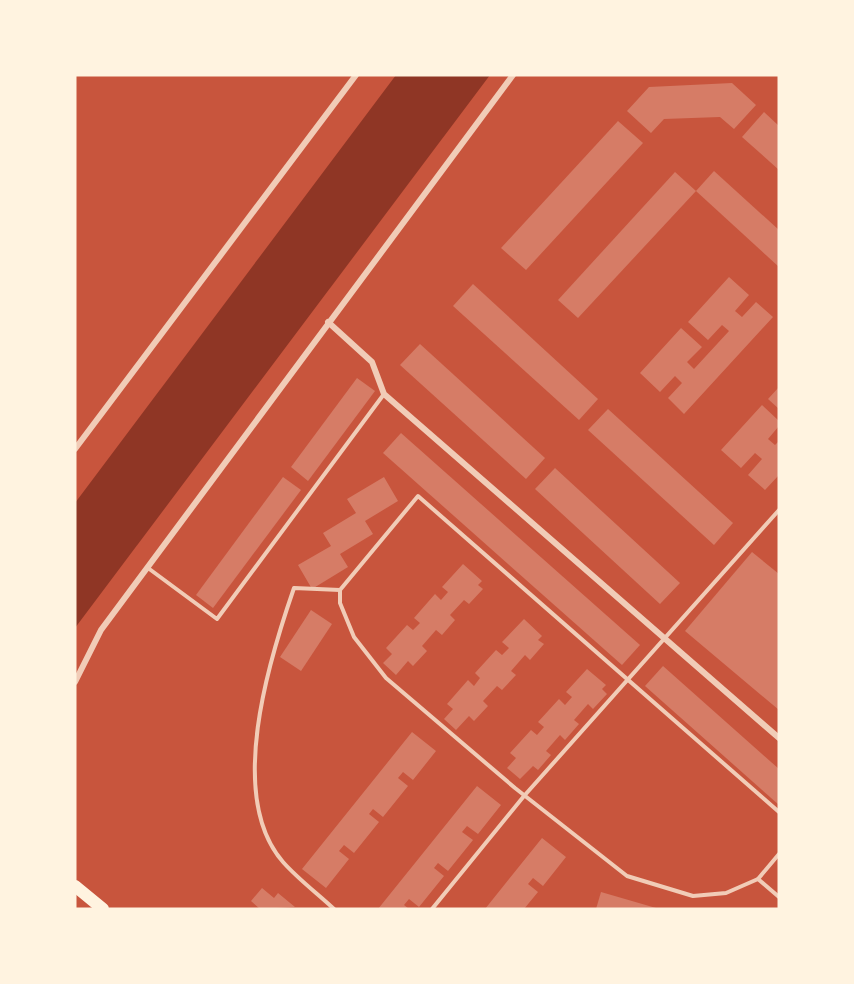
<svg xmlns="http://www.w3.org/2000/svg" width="854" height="984" font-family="Merriweather,serif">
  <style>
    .water { fill: #8f3625 }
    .building { fill: #d67c66 }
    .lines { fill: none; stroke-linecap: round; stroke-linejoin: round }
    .service { stroke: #f1ccb7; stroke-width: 4 }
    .minor { stroke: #f1ccb7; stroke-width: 6 }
    .primary { stroke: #fff3e0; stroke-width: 12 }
  </style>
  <rect width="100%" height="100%" fill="#c8553d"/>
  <!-- water -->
  <path class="water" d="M396 75H490L75 628V503Z"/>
  <!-- building -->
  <g class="building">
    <path d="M732 83 756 105 734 129 720 117 664 119 651 133 627 111 649 87Z"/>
    <path d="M764 112 779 126V170L742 137Z"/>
    <path d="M618 121 643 143 526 270 501 248Z"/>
    <path d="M714 171 779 230V267L696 191Z"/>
    <path d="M675 172 696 191 578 318 558 300Z"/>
    <path d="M729 277 749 295 735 311 742 317 756 302 773 317 684 414 668 398 682 383 675 376 660 392 640 373 681 328 702 347 687 362 694 369 729 331 722 325 708 340 688 322Z"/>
    <path d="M473 284 598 399 579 420 453 306Z"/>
    <path d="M420 344 545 458 526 479 400 365Z"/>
    <path d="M357 378 375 391 308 481 291 467Z"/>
    <path d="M779 387V409L768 399Z"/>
    <path d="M762 405 779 421V426L768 439 775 445 779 441V475L765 490 748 475 762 459 755 453 741 468 721 450Z"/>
    <path d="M608 409 733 523 714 545 588 430Z"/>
    <path d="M401 433 640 645 622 665 383 453Z"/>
    <path d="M555 468 680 583 660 604 535 489Z"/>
    <path d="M283 477 301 490 213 608 196 595Z"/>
    <path d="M384 477 398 501 365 521 373 534 340 554 348 567 312 589 298 565 331 546 323 533 356 513 347 499Z"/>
    <path d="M752 552 779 574V710L685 631Z"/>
    <path d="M463 564 482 581 478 585 483 589 469 604 464 600 450 615 455 620 442 635 436 630 422 646 427 651 413 666 408 661 396 675 383 663 392 654 386 648 407 625 413 630 420 623 414 618 435 594 441 600 448 592 442 587Z"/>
    <path d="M311 610 332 624 301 671 280 657Z"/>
    <path d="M524 619 542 636 538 640 544 644 530 660 525 655 511 671 516 675 502 690 497 686 483 701 488 706 474 721 469 716 456 730 444 719 453 709 447 704 468 680 474 686 480 678 475 673 496 650 502 655 509 648 502 642Z"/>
    <path d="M663 666 779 769V805L645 686Z"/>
    <path d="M587 669 606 685 602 689 607 694 593 709 588 704 574 720 579 724 565 740 560 735 546 751 551 755 538 770 533 766 520 779 507 768 516 758 510 753 531 730 537 735 544 727 538 722 559 699 565 705 572 697 566 692Z"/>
    <path d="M412 732 436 751 413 780 403 772 398 778 408 786 383 817 373 809 369 814 379 822 354 853 344 845 339 851 349 859 326 888 302 869Z"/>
    <path d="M477 786 501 805 478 834 467 826 462 832 473 840 448 871 438 863 434 868 444 876 419 907 409 899 404 905 409 909H378Z"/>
    <path d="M542 838 566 857 543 886 533 878 528 884 538 892 524 909H485Z"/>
    <path d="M262 888 274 898 278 893 295 907 260 909 251 901Z"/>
    <path d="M601 892 656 908V909H596Z"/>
  </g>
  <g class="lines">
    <!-- service -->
    <g class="service">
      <path d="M148 568 217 619 384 394"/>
      <path d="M779 812 418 496 340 590V603L354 637 386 678 515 788 627 876 693 896 726 893 758 879 779 854"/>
      <path d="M758 879 779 897"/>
      <path d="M334 909C318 894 298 879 283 862 226 797 269 660 294 588L340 590"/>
      <path d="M432 909 524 796 779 510"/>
    </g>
    <!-- minor -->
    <g class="minor">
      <path d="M328 322 372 362 384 394 779 738"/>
      <path d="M75 449 356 75"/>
      <path d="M75 682 101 630 513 75"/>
    </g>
    <!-- primary -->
    <path class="primary" d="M75 886 103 909"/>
  </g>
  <!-- border -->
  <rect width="854" height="984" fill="none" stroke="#fff3e0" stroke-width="153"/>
</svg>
